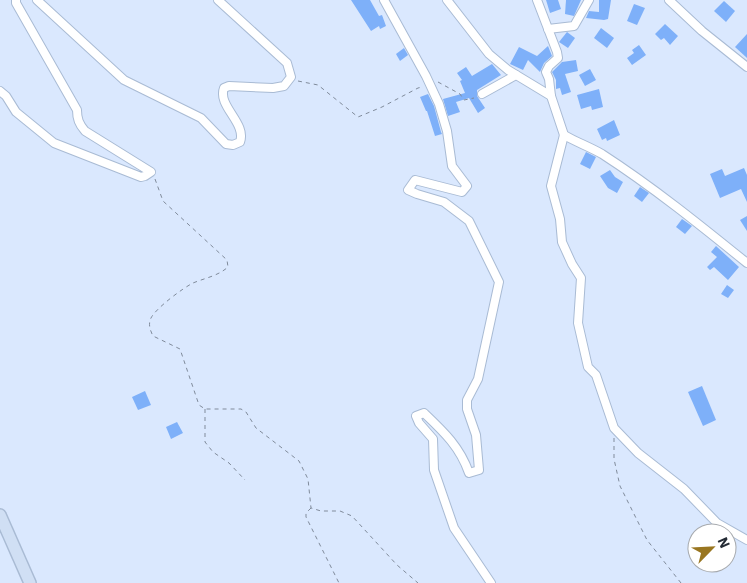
<svg xmlns="http://www.w3.org/2000/svg" width="747" height="583" font-family="'IBM Plex Sans',sans-serif">
  <style>
    .building { fill: #7eb0f9 }
    .lines { fill: none; stroke-linecap: round; stroke-linejoin: round }
    .street-casing { stroke: #a9bbd4; stroke-width: 10 }
    .secondary-casing { stroke: #a9bbd4; stroke-width: 14 }
    .path { stroke: #808b9b; stroke-width: 1; stroke-dasharray: 4 4; stroke-linecap: butt }
    .street { stroke: #fff; stroke-width: 8 }
    .secondary { stroke: #d0dff4; stroke-width: 11 }
  </style>
  <rect width="100%" height="100%" fill="#dae8fe"/>
  <!-- building -->
  <g class="building">
    <path d="M351 0H370L379 16 382 15 386 26 380 29 379 26 371 31Z"/>
    <path d="M546 0H558L561 9 550 13Z"/>
    <path d="M566 0H581L574 16 565 14Z"/>
    <path d="M599 0H611L608 19 604 20 586 18 589 11 599 12Z"/>
    <path d="M724 1 735 11 726 22 714 11Z"/>
    <path d="M634 4 645 8 637 25 627 21Z"/>
    <path d="M665 24 678 36 670 45 664 38 661 40 655 34Z"/>
    <path d="M601 28 614 38 607 48 594 38Z"/>
    <path d="M567 32 575 38 568 48 559 42Z"/>
    <path d="M747 34V58L735 47Z"/>
    <path d="M639 45 646 55 632 65 627 58 634 53 632 50Z"/>
    <path d="M548 46 552 56 544 63 540 72 528 60 523 70 510 64 519 47 537 56Z"/>
    <path d="M404 48 408 55 400 61 396 54Z"/>
    <path d="M576 60 578 71 565 74 571 92 562 95 560 88 556 89V80L552 72 562 62Z"/>
    <path d="M492 64 501 75 477 90V96L485 108 478 113 469 98 456 102 460 112 448 116 443 99 465 93 460 81 462 80 457 73 466 67 472 76Z"/>
    <path d="M590 69 596 80 585 86 579 75Z"/>
    <path d="M599 89 603 107 592 110 591 106 581 109 577 95Z"/>
    <path d="M428 94 434 106 441 132 442 134 435 136 427 111H426L420 97Z"/>
    <path d="M614 120 620 135 607 141 606 138 602 140 597 129Z"/>
    <path d="M586 152 596 157 590 169 580 164Z"/>
    <path d="M744 168 747 175V202L741 189 720 198 710 174 722 169 725 176Z"/>
    <path d="M610 170 615 177 623 182 617 193 608 188 600 176Z"/>
    <path d="M640 187 649 193 642 202 634 196Z"/>
    <path d="M747 216V231L740 220Z"/>
    <path d="M682 219 692 226 685 234 676 227Z"/>
    <path d="M716 246 739 267 728 280 714 267 710 270 707 267 717 257 711 252Z"/>
    <path d="M727 285 734 290 728 298 721 294Z"/>
    <path d="M702 386 716 420 703 426 688 392Z"/>
    <path d="M145 391 151 405 138 410 132 397Z"/>
    <path d="M177 422 183 433 171 439 166 427Z"/>
  </g>
  <g class="lines">
    <defs>
      <g id="street">
        <path d="M37 0 124 80 201 118 226 144 233 145 240 142C247 123 217 106 224 88L229 86 273 88 284 86 291 77 287 63 218 0"/>
        <path d="M384 0 426 76 439 104 447 131 452 166 467 186 462 192 415 180 408 190 417 194 444 202 469 221 499 282 478 379 467 400V409L476 435 479 470 469 473C460 447 444 432 424 413L416 416 419 423 433 439 434 470 454 528 491 583"/>
        <path d="M447 0 489 54 508 70 551 96 564 135 551 186 560 219 562 242 572 264 581 278 578 323 588 367 596 375 614 428 638 453 684 489 717 523 747 540"/>
        <path d="M537 0 557 52 558 58 549 66 546 72 549 79 551 96"/>
        <path d="M669 0 702 31 747 67"/>
        <path d="M548 29 574 26 589 0"/>
        <path d="M0 91 6 96 16 112 54 143 141 177 145 176 151 172 85 131C79 124 77 119 77 110L16 3V0"/>
        <path d="M482 94 516 75"/>
        <path d="M564 135C576 142 590 147 602 154 653 187 700 225 747 263"/>
      </g>
      <path id="secondary" d="M0 515 30 583"/>
    </defs>
    <!-- street casing -->
    <use href="#street" class="street-casing"/>
    <!-- secondary casing -->
    <use href="#secondary" class="secondary-casing"/>
    <!-- path -->
    <g class="path">
      <path d="M298 81 318 85 358 117 382 107 418 88 422 87"/>
      <path d="M438 82 460 94 464 100 474 98"/>
      <path d="M155 179 163 201 227 260 228 267C218 276 205 278 193 283 183 288 156 308 151 318 148 324 150 330 153 336L180 349 199 405 205 409H241L246 412 256 428 299 461 308 479 311 508 321 511H340L352 516 397 565 418 583"/>
      <path d="M205 409V442L213 452 229 463 245 480"/>
      <path d="M614 438V459L620 486 647 540 681 583"/>
      <path d="M311 508 306 513V517L339 583"/>
    </g>
    <!-- street -->
    <use href="#street" class="street"/>
    <!-- secondary -->
    <use href="#secondary" class="secondary"/>
  </g>
  <!-- north arrow -->
  <g transform="translate(712 548) rotate(66)"><circle r="24" fill="#ffffff" stroke="#a7aaae"/>
  <path d="M0-4L9 19L0 12L-9 19Z" fill="#997620"/>
  <text y="-8" font-size="14" font-weight="bold" text-anchor="middle" fill="#242b35">N</text>
  </g>
</svg>
